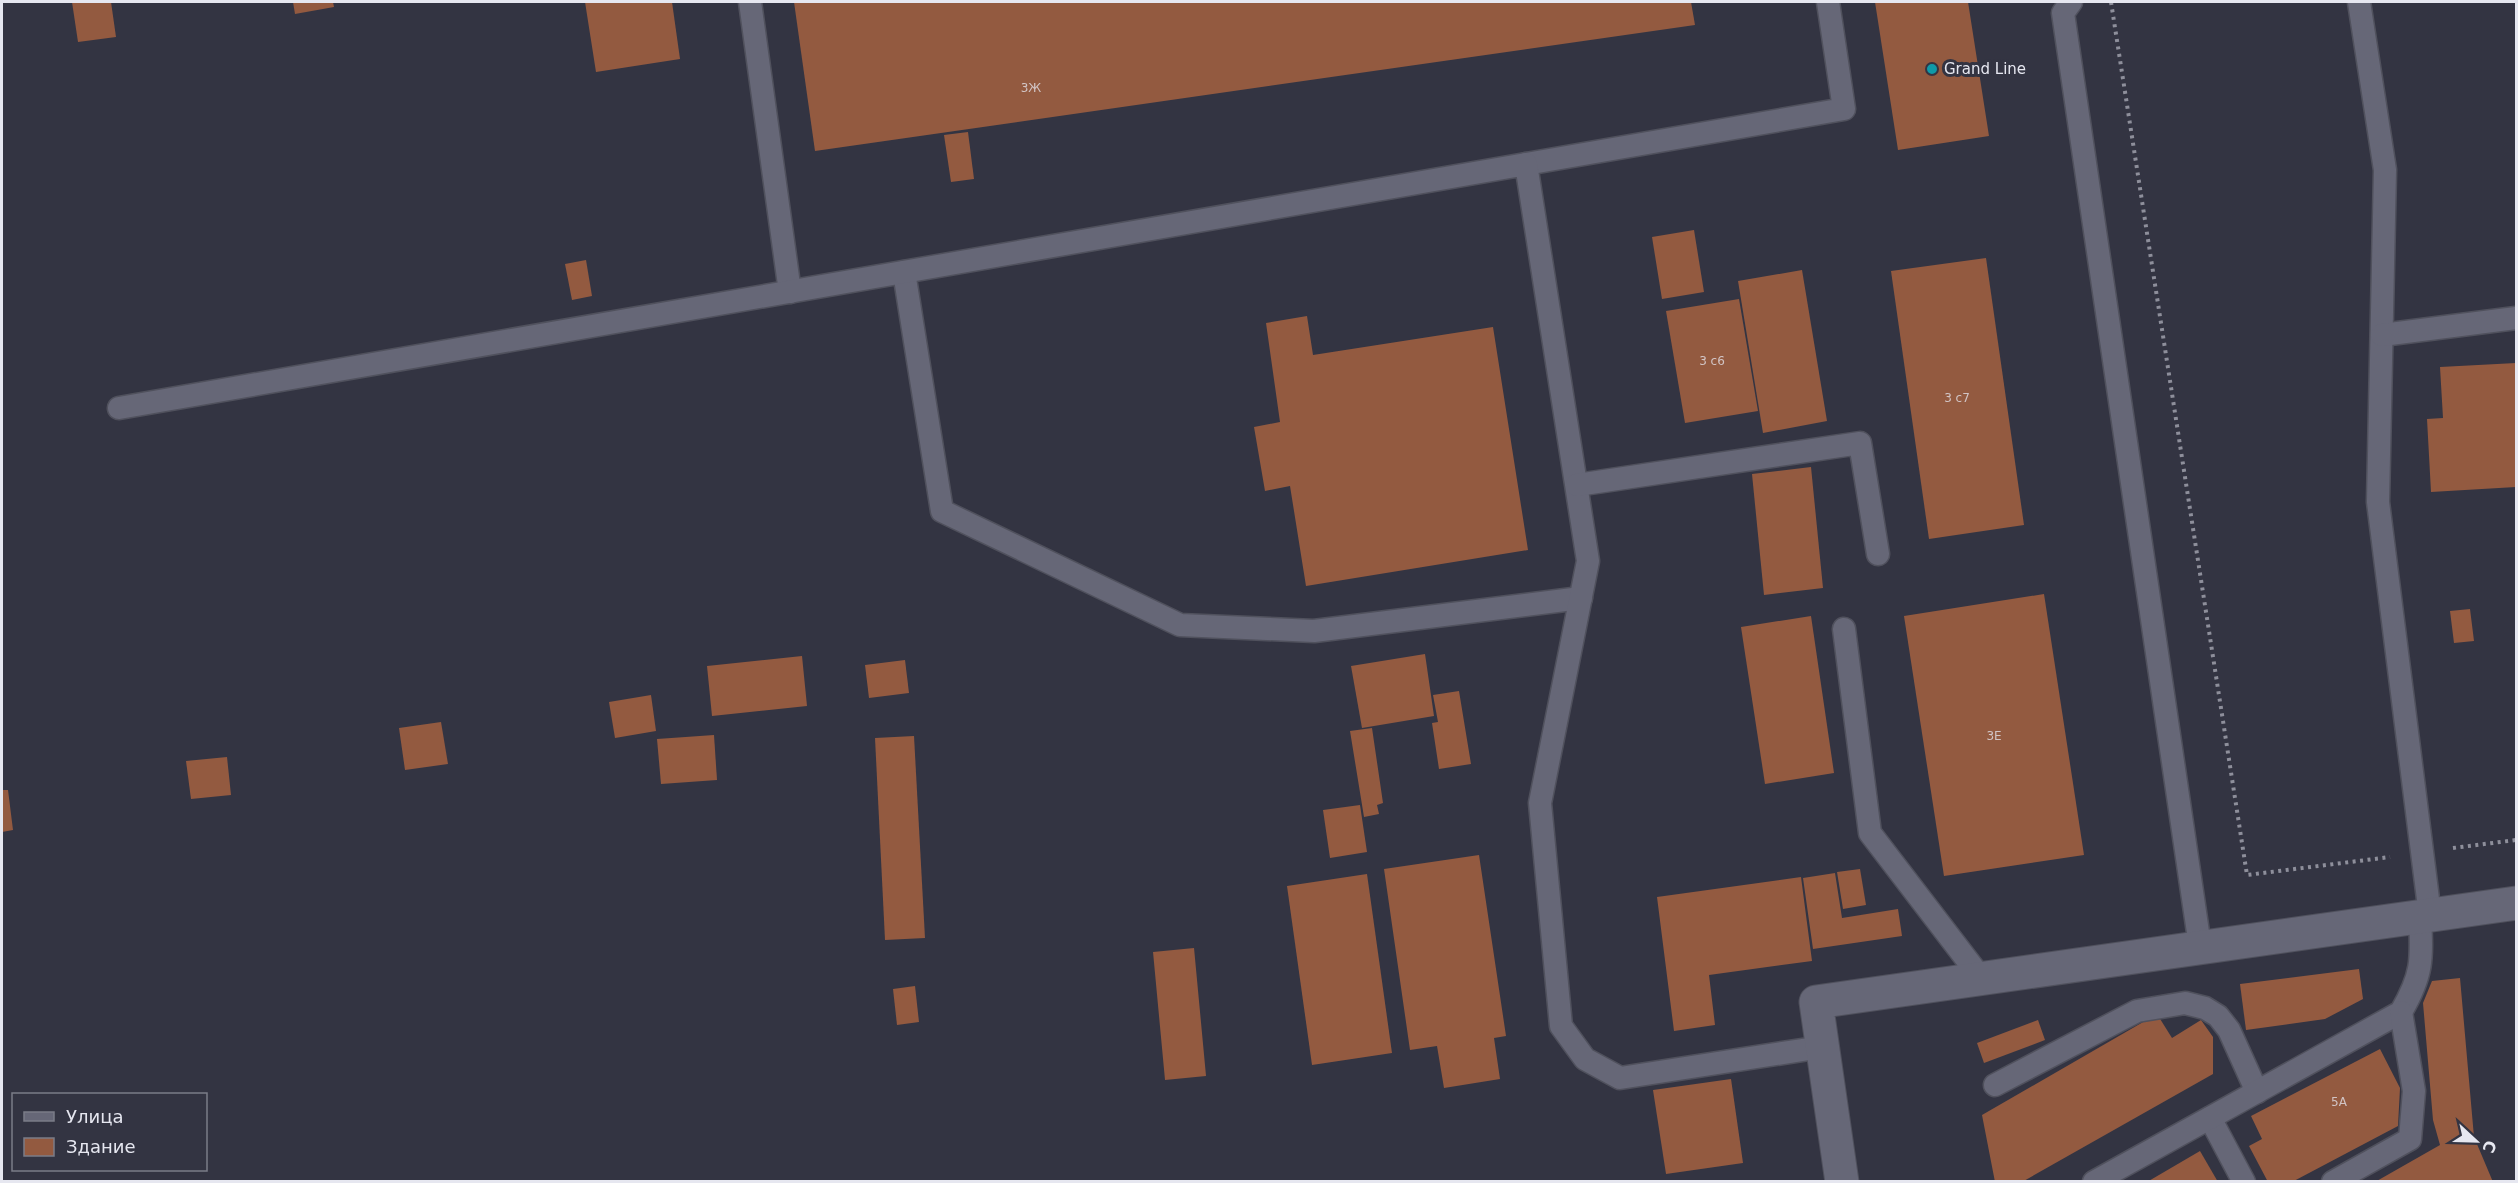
<svg xmlns="http://www.w3.org/2000/svg" width="2518" height="1183" font-family="'DejaVu Sans',sans-serif">
  <style>
    .building { fill: #935a40 }
    .lines { fill: none; stroke-linecap: round; stroke-linejoin: round }
    .service-casing { stroke: #50515d; stroke-width: 25 }
    .minor-casing { stroke: #50515d; stroke-width: 35 }
    .path { stroke: #8e8f9b; stroke-width: 4; stroke-dasharray: 3 4.5; stroke-linecap: butt }
    .service { stroke: #666777; stroke-width: 22 }
    .minor { stroke: #666777; stroke-width: 33 }
    .culture-dot { fill: #0f9aa8; stroke: #333442; stroke-width: 2 }
    .labels { text-anchor: middle; stroke-width: 6; stroke-linejoin: round; paint-order: stroke }
    .number-label { font-size: 12px; fill: #d1c4c4 }
    .poi-label { font-size: 15px; fill: #e6e7f0; stroke: #333442; text-anchor: start }
  </style>
  <rect width="100%" height="100%" fill="#333442"/>
  <!-- building -->
  <g class="building">
    <path d="M72 2H111L116 37 78 42Z"/>
    <path d="M293 2H333L334 7 295 14Z"/>
    <path d="M585 2H672L680 59 596 72Z"/>
    <path d="M794 2H1691L1695 25 815 151Z"/>
    <path d="M1875 2H1968L1989 136 1898 150Z"/>
    <path d="M968 132 974 179 951 182 944 135Z"/>
    <path d="M1694 230 1704 292 1662 299 1652 237Z"/>
    <path d="M1986 258 2024 525 1929 539 1891 271Z"/>
    <path d="M586 260 592 296 572 300 565 264Z"/>
    <path d="M1802 270 1827 421 1763 433 1738 281Z"/>
    <path d="M1739 299 1758 411 1685 423 1666 311Z"/>
    <path d="M1307 316 1313 355 1493 327 1528 550 1306 586 1290 486 1265 491 1254 427 1280 422 1266 323Z"/>
    <path d="M2516 363V487L2431 492 2427 419 2443 418 2440 367Z"/>
    <path d="M1811 467 1823 588 1764 595 1752 474Z"/>
    <path d="M2044 594 2084 855 1944 876 1904 616Z"/>
    <path d="M2470 609 2474 641 2454 643 2450 611Z"/>
    <path d="M1811 616 1834 773 1765 784 1741 627Z"/>
    <path d="M1425 654 1434 716 1362 728 1351 666Z"/>
    <path d="M802 656 807 706 712 716 707 666Z"/>
    <path d="M905 660 909 693 869 698 865 665Z"/>
    <path d="M1459 691 1471 764 1439 769 1432 723 1438 722 1433 695Z"/>
    <path d="M651 695 656 731 615 738 609 702Z"/>
    <path d="M441 722 448 764 405 770 399 728Z"/>
    <path d="M1372 728 1383 803 1377 805 1379 814 1364 817 1350 731Z"/>
    <path d="M714 735 717 780 661 784 657 739Z"/>
    <path d="M914 736 925 938 885 940 875 738Z"/>
    <path d="M227 757 231 795 191 799 186 761Z"/>
    <path d="M2 790H8L13 830 2 832Z"/>
    <path d="M1360 805 1367 852 1330 858 1323 810Z"/>
    <path d="M1479 855 1506 1036 1494 1038 1500 1079 1444 1088 1437 1046 1410 1050 1384 869Z"/>
    <path d="M1860 869 1866 905 1843 909 1837 872Z"/>
    <path d="M1835 873 1842 918 1898 909 1902 936 1813 949 1803 878Z"/>
    <path d="M1367 874 1392 1053 1312 1065 1287 886Z"/>
    <path d="M1801 877 1812 961 1709 975 1715 1025 1674 1031 1657 897Z"/>
    <path d="M1194 948 1206 1076 1165 1080 1153 952Z"/>
    <path d="M2359 969 2363 999 2325 1019 2246 1030 2240 984Z"/>
    <path d="M2460 978 2474 1137 2493 1182H2375L2440 1145 2433 1120 2423 1003 2432 981Z"/>
    <path d="M915 986 919 1022 897 1025 893 989Z"/>
    <path d="M2157 1014 2172 1038 2201 1020 2213 1037V1074L2022 1182H1995L1982 1115Z"/>
    <path d="M2038 1020 2045 1040 1984 1063 1977 1043Z"/>
    <path d="M2380 1049 2400 1088 2398 1126 2292 1182H2268L2249 1146 2262 1139 2251 1116Z"/>
    <path d="M1731 1079 1743 1163 1666 1174 1653 1090Z"/>
    <path d="M2200 1151 2218 1182H2147Z"/>
  </g>
  <g class="lines">
    <defs>
      <g id="service">
        <path d="M750 2 790 292"/>
        <path d="M2071 2 2063 13 2200 946"/>
        <path d="M2359 2 2385 170 2378 502 2430 915"/>
        <path d="M1526 164 1844 109 1828 2"/>
        <path d="M904 272 942 511 1180 625 1314 631 1581 598"/>
        <path d="M2382 335 2516 318"/>
        <path d="M119 408 1526 164 1588 561 1540 803 1561 1026 1585 1059 1620 1078 1822 1047"/>
        <path d="M1577 485 1860 443 1878 554"/>
        <path d="M1844 629 1870 833 1981 978"/>
        <path d="M1995 1085 2137 1011 2185 1003 2205 1008 2218 1016 2229 1030 2257 1092"/>
        <path d="M2210 1118 2244 1182"/>
        <path d="M2094 1182 2401 1012C2423 974 2422 960 2420 916"/>
        <path d="M2333 1182 2410 1139 2414 1091 2401 1012"/>
      </g>
      <path id="minor" d="M1842 1182 1816 1002 2516 903"/>
    </defs>
    <!-- service casing -->
    <use href="#service" class="service-casing"/>
    <!-- minor casing -->
    <use href="#minor" class="minor-casing"/>
    <!-- path -->
    <g class="path">
      <path d="M2111 2 2247 875 2390 857"/>
      <path d="M2453 848 2516 840"/>
    </g>
    <!-- service -->
    <use href="#service" class="service"/>
    <!-- minor -->
    <use href="#minor" class="minor"/>
  </g>
  <!-- markers -->
  <circle class="culture-dot" cx="1932" cy="69" r="6"/>
  <g class="labels">
    <!-- number labels -->
    <g class="number-label">
      <text x="1031" y="92">3Ж</text>
      <text x="1712" y="365">3 с6</text>
      <text x="1957" y="402">3 с7</text>
      <text x="1994" y="740">3Е</text>
      <text x="2339" y="1106">5А</text>
    </g>
    <!-- poi labels -->
    <g class="poi-label">
      <text x="1944" y="74">Grand Line</text>
    </g>
  </g>
  <!-- border -->
  <rect width="2518" height="1183" fill="none" stroke="#e6e7f0" stroke-width="6"/>
  <!-- legend -->
  <rect x="12" y="1093" width="195" height="78" fill="#333442" stroke="#7b7c88" stroke-width="1.5"/>
  <rect x="24" y="1112" width="30" height="9" fill="#666777" stroke="#7b7c88" stroke-width="1.5"/>
  <text x="66" y="1123" font-size="18" fill="#e6e7f0">Улица</text>
  <rect x="24" y="1138" width="30" height="18" fill="#935a40" stroke="#7b7c88" stroke-width="1.5"/>
  <text x="66" y="1153" font-size="18" fill="#e6e7f0">Здание</text>
  <!-- north arrow -->
  <g transform="translate(2476 1141) rotate(112)" stroke="#333442" stroke-width="4.5" paint-order="stroke">
  <path d="M0-4.5L10 22L0 15L-10 22Z" fill="#e6e7f0"/>
  <text y="-9" font-size="16" font-weight="bold" text-anchor="middle" fill="#e6e7f0">С</text>
  </g>
</svg>
